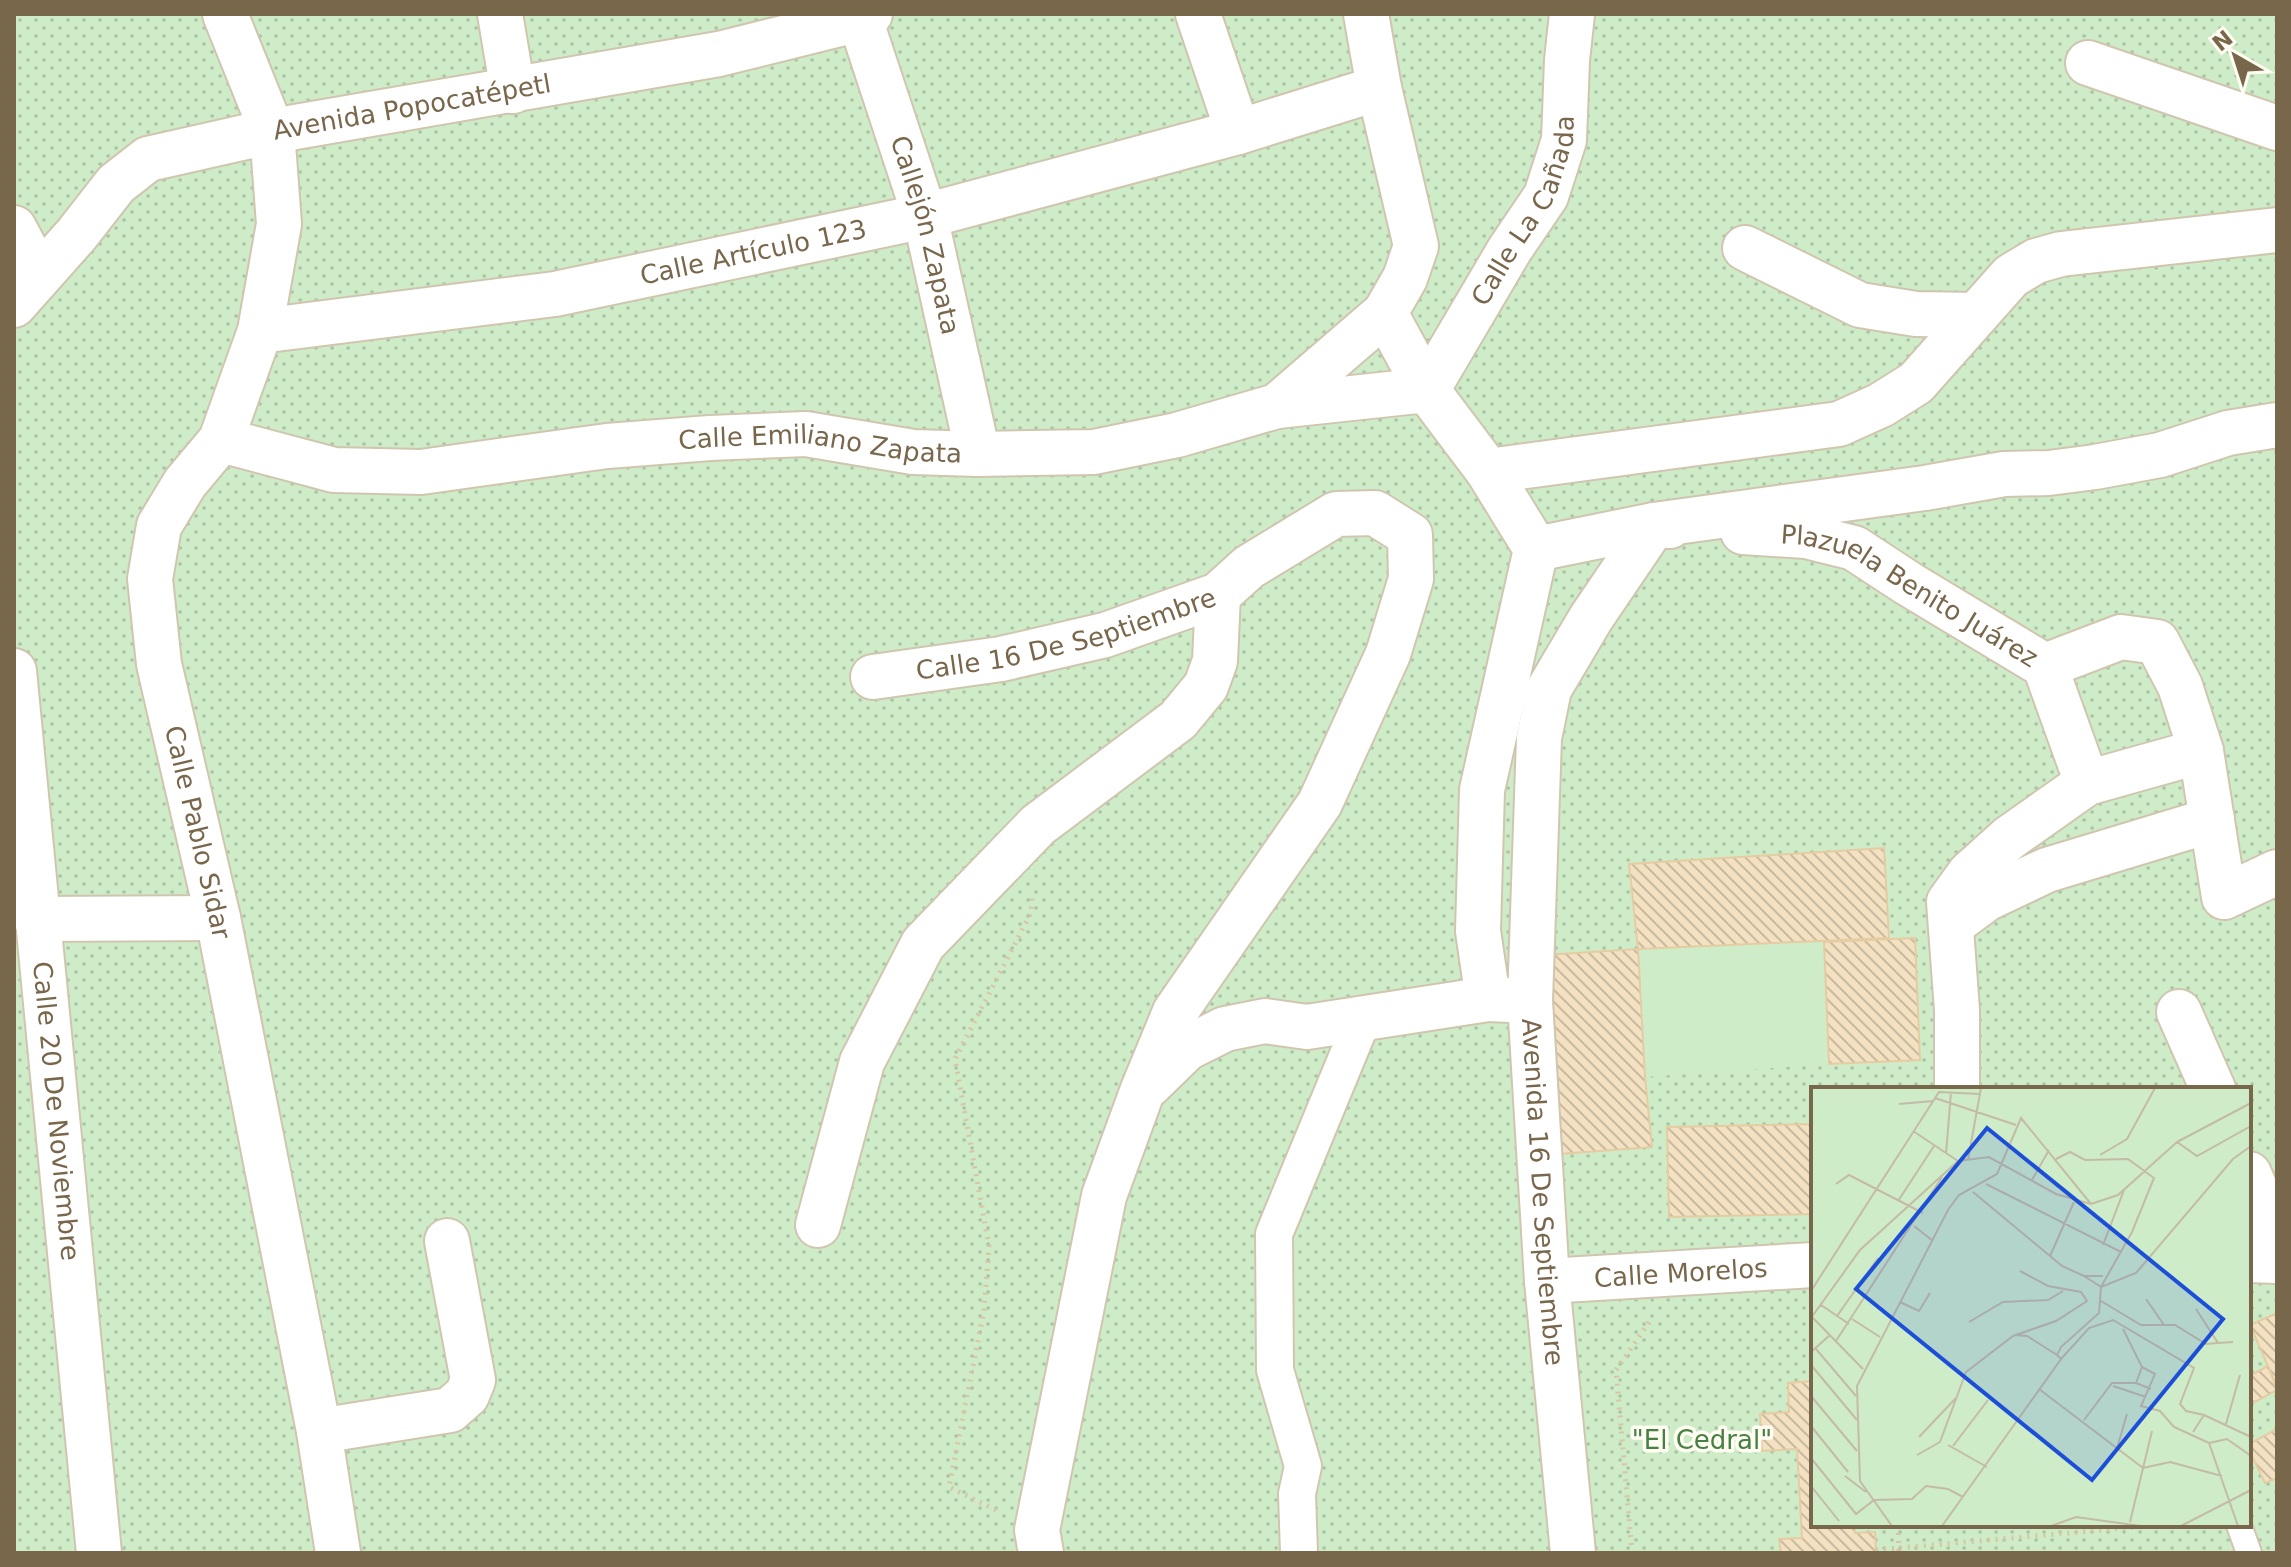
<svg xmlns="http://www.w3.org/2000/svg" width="2291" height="1567" font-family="'DejaVu Sans',sans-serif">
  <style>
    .park { fill: url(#park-dots); fill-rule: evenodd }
    .pitch { fill: #ceecc8 }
    .building { fill: url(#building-back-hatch); stroke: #e6cca2; stroke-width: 2 }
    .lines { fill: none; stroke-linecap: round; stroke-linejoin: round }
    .service-casing { stroke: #d0c6af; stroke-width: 28 }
    .pedestrian-casing { stroke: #d0c6af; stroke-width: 40 }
    .minor-casing { stroke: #d0c6af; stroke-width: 48 }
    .tertiary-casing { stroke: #d0c6af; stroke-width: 48 }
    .path { stroke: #d9c5a4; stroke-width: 5; stroke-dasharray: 2 6; stroke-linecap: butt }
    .service { stroke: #fff; stroke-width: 24 }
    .pedestrian { stroke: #fff; stroke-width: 36 }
    .minor { stroke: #fff; stroke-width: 44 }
    .tertiary { stroke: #fff; stroke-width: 44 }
    .labels { text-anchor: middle; stroke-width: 7; stroke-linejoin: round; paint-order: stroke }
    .street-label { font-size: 26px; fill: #79674c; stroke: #fffdf2 }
    .park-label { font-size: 26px; fill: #478043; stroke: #fffdf2 }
    .inset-road { fill: none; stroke: #c4bba6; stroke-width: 2 }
    .view { fill: #1d4ed8; fill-opacity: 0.15; stroke: #1d4ed8; stroke-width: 4 }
    .inset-edge { fill: none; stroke: #79674c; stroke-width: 4 }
  </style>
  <defs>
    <pattern id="park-dots" width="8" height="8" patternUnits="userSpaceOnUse" patternTransform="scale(2)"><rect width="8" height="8" fill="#ceecc8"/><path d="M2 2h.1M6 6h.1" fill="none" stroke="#acc3a5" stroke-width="1.8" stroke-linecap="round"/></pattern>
    <pattern id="building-back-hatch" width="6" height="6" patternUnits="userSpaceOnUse" patternTransform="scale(2)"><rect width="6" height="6" fill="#f3e1c2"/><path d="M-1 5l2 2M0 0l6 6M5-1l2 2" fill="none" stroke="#cabaa0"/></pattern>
  </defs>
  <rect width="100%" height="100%" fill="#fdfaeb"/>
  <!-- park -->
  <path class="park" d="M14 14H2277V1553H14ZM1813 1089H2249V1525H1813Z"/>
  <!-- pitch -->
  <path class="pitch" d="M1824 942 1829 1064 1645 1077 1638 949Z"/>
  <!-- building -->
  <g class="building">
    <path d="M1884 848 1889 938 1638 949 1629 864Z"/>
    <path d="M1915 938 1920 1060 1829 1064 1824 942Z"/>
    <path d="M1638 949 1645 1077 1652 1147 1560 1154 1545 955Z"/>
    <path d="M1813 1124V1214L1669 1217 1667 1127Z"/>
    <path d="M2277 1313V1387L2250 1325Z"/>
    <path d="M2268 1366 2277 1390 2249 1405V1376Z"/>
    <path d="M1813 1381V1525H1855V1533L1875 1532 1876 1553H1781L1779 1539 1802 1538 1797 1449 1762 1451 1760 1414 1789 1412 1788 1383Z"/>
    <path d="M2277 1429V1478L2265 1483 2249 1450V1444Z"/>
  </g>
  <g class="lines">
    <defs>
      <path id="service" d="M2239 1525 2249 1553"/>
      <path id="pedestrian" d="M1299 1553 1297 1494 1303 1466 1275 1370 1274 1234 1362 1021"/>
      <g id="minor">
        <path id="s1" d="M225 14 272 131 279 224 260 331 221 440 185 483 159 526 150 579 159 664 218 918 319 1431 338 1553"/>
        <path d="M500 14 513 91"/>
        <path d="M1198 14 1238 132"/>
        <path d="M1366 14 1379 88 1416 246 1405 278 1385 313 1427 390"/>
        <path id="s2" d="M860 19 925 216 978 454"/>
        <path d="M2088 63 2277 128"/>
        <path d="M14 228 39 275"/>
        <path d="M1745 248 1860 305 1916 314 1976 315"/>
        <path id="s3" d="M260 331 555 294 925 216 1238 132 1379 88"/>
        <path id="s4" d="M1427 390 1510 249 1546 196 1564 140 1567 60 1572 14"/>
        <path id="s5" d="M1277 406 1427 390 1488 471 1536 549 1482 790 1478 931 1488 999 1530 1001 1547 1281 1573 1553"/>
        <path id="s6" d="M221 440 334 470 421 472 607 446 710 438 806 434 913 452 978 454 1094 452 1177 435 1277 406 1385 313"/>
        <path d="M1488 471 1839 424 1881 405 1916 383 2011 276 2036 261 2061 254 2277 230"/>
        <path id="s7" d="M1743 532 1806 536 1854 548 1909 584 2045 666 2087 783"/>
        <path d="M1536 549 1654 525 1670 526"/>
        <path d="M2045 666 2121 637 2157 642 2180 686 2201 751 2224 897 2277 872"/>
        <path id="s8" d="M14 671 99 1553"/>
        <path id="s9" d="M873 677 1001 659 1105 635 1218 595 1249 567 1336 514 1375 513 1410 535 1411 579 1388 654 1320 803 1175 1012 1142 1092 1104 1196 1037 1530 1041 1553"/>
        <path d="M36 919 218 918"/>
        <path d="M1951 925 1986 899 2047 870 2212 820"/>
        <path d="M1530 1001 1539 738 1549 689 1591 618 1654 525 1925 488 2004 474 2049 473 2095 467 2160 455 2228 433 2277 425"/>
        <path d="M2179 1012 2213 1089"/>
        <path d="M1149 1085 1187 1048 1225 1029 1265 1021 1307 1027 1488 999"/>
        <path d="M1957 1089V1010L1949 902 1970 873 2009 838 2087 783 2201 751"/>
        <path d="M2249 1174 2277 1239"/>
        <path d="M818 1225 862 1062 923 944 1038 825 1178 720 1206 686 1215 661 1218 595"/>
        <path d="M2249 1260 2277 1261"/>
        <path id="s10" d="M1547 1281 1813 1265"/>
        <path d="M319 1431 450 1410 467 1395 473 1380 447 1241"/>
      </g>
      <g id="tertiary">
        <path id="s11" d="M14 305 77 234 116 184 148 159 272 131 719 54 860 19 870 14"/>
      </g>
    </defs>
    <!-- service casing -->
    <use href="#service" class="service-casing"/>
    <!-- pedestrian casing -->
    <use href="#pedestrian" class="pedestrian-casing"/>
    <!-- minor casing -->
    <use href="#minor" class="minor-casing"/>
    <!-- tertiary casing -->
    <use href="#tertiary" class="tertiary-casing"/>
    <!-- path -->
    <g class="path">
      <path d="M996 1510 949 1487 984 1310 989 1246 955 1059 1031 913 1032 895"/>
      <path d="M1898 1525 1899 1553"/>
      <path d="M1876 1550 2160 1525"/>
      <path d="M1632 1553 1616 1370 1652 1318"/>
    </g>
    <!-- service -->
    <use href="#service" class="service"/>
    <!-- pedestrian -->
    <use href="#pedestrian" class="pedestrian"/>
    <!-- minor -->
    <use href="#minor" class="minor"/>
    <!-- tertiary -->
    <use href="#tertiary" class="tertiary"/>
  </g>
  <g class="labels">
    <!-- street labels -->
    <g class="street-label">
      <text dy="9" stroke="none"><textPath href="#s11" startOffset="468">Avenida Popocatépetl</textPath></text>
      <text dy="9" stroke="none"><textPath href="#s4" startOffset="206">Calle La Cañada</textPath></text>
      <text dy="9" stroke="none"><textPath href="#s2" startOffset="226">Callejón Zapata</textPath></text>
      <text dy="9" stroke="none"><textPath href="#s3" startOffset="500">Calle Artículo 123</textPath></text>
      <text dy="9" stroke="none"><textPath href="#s6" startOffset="606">Calle Emiliano Zapata</textPath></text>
      <text dy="9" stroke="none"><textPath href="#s7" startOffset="182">Plazuela Benito Juárez</textPath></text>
      <text dy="9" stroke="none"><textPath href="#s9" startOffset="198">Calle 16 De Septiembre</textPath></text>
      <text dy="9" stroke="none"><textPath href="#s1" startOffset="862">Calle Pablo Sidar</textPath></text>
      <text dy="9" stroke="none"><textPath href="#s8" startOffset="442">Calle 20 De Noviembre</textPath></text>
      <text dy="9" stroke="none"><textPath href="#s5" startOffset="1034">Avenida 16 De Septiembre</textPath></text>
      <text dy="9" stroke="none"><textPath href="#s10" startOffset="134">Calle Morelos</textPath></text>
    </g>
    <!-- park labels -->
    <g class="park-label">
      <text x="1702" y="1449">"El Cedral"</text>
    </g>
  </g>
  <!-- overview -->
  <g transform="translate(1811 1087)">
    <rect width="440" height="440" fill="#fdfaeb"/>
    <path d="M0 1H440V439H0Z" fill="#ceecc8"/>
    <path d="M259 289a11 11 0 1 1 22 0a11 11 0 1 1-22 0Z" fill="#ceecc8"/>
    <path class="inset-road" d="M124 11 205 38M88 17 122 14M102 44 147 74M366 55 440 16M135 67 140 5M289 68 316 52 344 1M245 72 259 65 274 73 317 72 343 91 321 145 290 200M157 73 170 1M221 93 238 63M25 97 38 88 112 126M175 97 310 165M162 105 251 179 273 189H292M87 114 123 59M103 139 122 154M292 158 313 103M239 169 263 115M290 200 325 186 422 72 440 59M0 204 128 5 169 7M335 212 353 238M290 214 330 238H364L395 257 407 256M89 215 108 224 119 206M10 218 38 237M385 222 407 256 422 255M26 229 67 171M1 230 52 282M0 231 49 163 147 74 178 70 245 107 280 117 307 108 366 55 386 69 440 39M41 232 69 250M158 235 192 215 237 213 252 204M312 242 331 280 325 296M204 248 216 249 246 268M25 254 131 90M5 262 45 309M0 265 19 248M250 272 278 241 302 233 383 281 369 317 375 324 393 328 382 345M0 278 46 333M331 280 344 287 330 319 349 324 363 340 398 356M302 299 335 310M228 302 332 381M0 309 46 364M393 328 440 350M273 333 301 296H325L340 302M415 337 429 288M0 339 37 385M108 350 145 311M129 355 155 285 202 249 245 234 276 214 270 205 237 199 209 184M398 356 427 439M398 356 416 352 440 369M137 358 176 380M142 359 177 313M306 361 316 327M106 368 129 355M0 371 45 427 63 413 101 412 115 399 137 402 152 410M332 381 359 375 411 389M34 389 55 405M0 399 28 434M319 435 341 344M81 439 49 394 46 299 137 123 148 108 186 87 210 31 280 117M131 439 250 272 246 268 250 260 288 226 290 200 273 189M240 439 265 430 330 439M370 439 440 403"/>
    <path class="view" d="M176 41 412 232 281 393 45 202Z"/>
    <rect width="440" height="440" class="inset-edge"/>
  </g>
  <!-- border -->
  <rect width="2291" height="1567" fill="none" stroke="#79674c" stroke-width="32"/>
  <!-- north arrow -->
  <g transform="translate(2235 56) rotate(321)" stroke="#fffdf2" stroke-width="6" paint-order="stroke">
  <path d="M0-6L14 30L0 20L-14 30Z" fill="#79674c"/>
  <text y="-12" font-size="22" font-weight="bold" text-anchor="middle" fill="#79674c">N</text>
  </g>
</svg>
